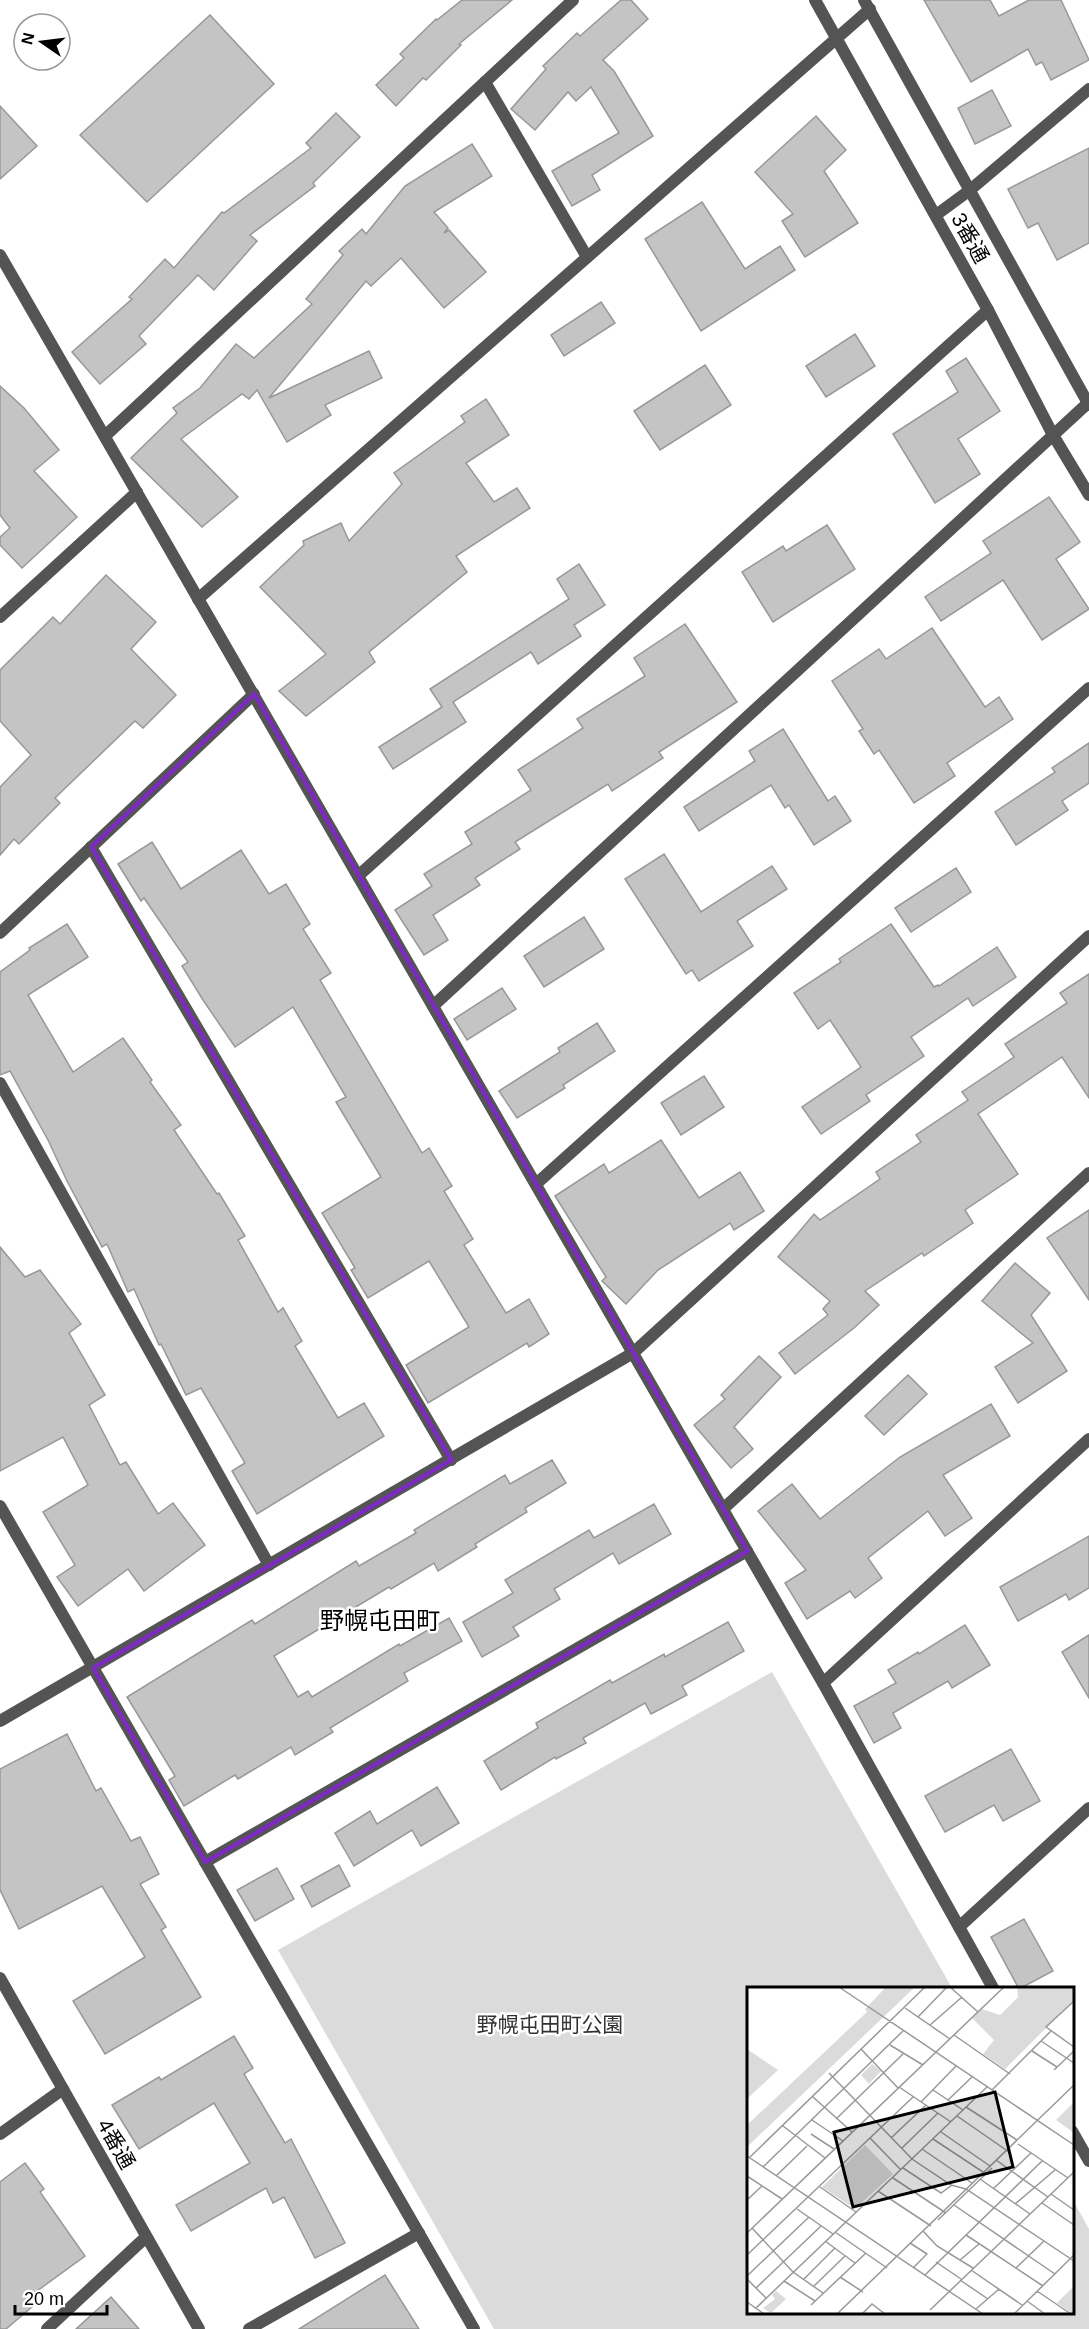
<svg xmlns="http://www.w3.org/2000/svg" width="1089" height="2329" font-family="Helvetica,'Noto Sans JP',sans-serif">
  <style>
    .green { fill: #dbdbdb }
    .building { fill: #c4c4c4; stroke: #989898; stroke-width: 1.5 }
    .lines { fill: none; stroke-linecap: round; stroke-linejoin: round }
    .minor { stroke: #545454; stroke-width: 12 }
    .tertiary { stroke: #545454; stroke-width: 12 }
    .marked { fill: none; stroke: #7b2cbf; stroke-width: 4.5; stroke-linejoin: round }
    .labels { text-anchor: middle; stroke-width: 5; stroke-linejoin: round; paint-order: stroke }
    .street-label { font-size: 21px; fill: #000; stroke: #fff }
    .park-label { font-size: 21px; fill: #323232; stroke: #fff }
    .quarter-label { font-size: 24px; fill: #000; stroke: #fff }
    .inset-road { fill: none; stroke: #999; stroke-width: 1.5 }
    .view { fill: #000; fill-opacity: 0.15; stroke: #000; stroke-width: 3 }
    .inset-edge { fill: none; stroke: #000; stroke-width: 3 }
  </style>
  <rect width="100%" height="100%" fill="#fff"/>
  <!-- green -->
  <path class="green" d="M772 1672 952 1988H748V2312H1072L1073 2200 1089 2229V2329H494L278 1950Z"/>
  <!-- building -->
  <g class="building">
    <path d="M462 0H512L459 44 461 45 426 80 423 78 396 106 376 85 404 58 400 54 436 19 437 20Z"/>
    <path d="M621 0H631L648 19 603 60 614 71 653 136 592 175 600 190 572 206 552 171 619 133 591 87 576 101 568 92 535 130 511 109 546 69 543 66 577 33 580 36Z"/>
    <path d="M924 0H990L999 16 1029 0H1061L1089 60 1051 80 1042 62 1036 65 1028 49 971 82Z"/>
    <path d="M210 15 274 84 147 202 80 135Z"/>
    <path d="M992 90 1011 126 975 144 958 108Z"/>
    <path d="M0 106 37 146 0 179Z"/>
    <path d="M336 113 360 137 313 183 315 186 250 235 257 241 214 290 198 275 139 336 146 344 100 384 72 352 132 299 129 297 165 259 174 268 222 212 224 213 311 148 306 143Z"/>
    <path d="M816 116 846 150 824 171 858 223 805 257 782 221 793 214 755 172Z"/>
    <path d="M472 144 492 176 434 212 448 228 444 233 449 230 486 272 444 308 401 258 371 286 366 281 269 398 369 351 382 378 325 405 331 415 287 442 257 390 249 399 242 394 181 439 238 497 202 527 131 458 177 413 173 408 200 388 236 344 254 358 312 304 306 299 343 255 339 251 362 229 366 234 405 186Z"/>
    <path d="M1089 148V243L1057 260 1038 223 1028 228 1008 189Z"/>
    <path d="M702 202 745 269 780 246 795 270 701 331 645 239Z"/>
    <path d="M601 302 615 323 564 356 551 335Z"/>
    <path d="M855 334 875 366 826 397 806 366Z"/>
    <path d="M966 358 1000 411 958 439 980 474 935 503 893 434 958 392 946 371Z"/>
    <path d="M705 365 731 405 660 450 634 411Z"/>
    <path d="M0 386 24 408 59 450 34 471 77 517 22 568 0 545V537L10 528 0 515Z"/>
    <path d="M486 399 509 435 466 463 494 502 517 488 530 508 456 556 467 572 369 652 375 662 306 716 279 691 326 654 260 587 304 545 303 541 341 523 349 541 402 484 394 473 465 422 461 416Z"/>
    <path d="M1049 497 1080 542 1056 559 1089 609 1042 640 1003 580 941 621 925 597 991 553 983 541Z"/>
    <path d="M827 525 855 569 773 622 742 572 783 546 786 551Z"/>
    <path d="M579 564 605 605 574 625 581 636 538 664 531 652 453 702 466 722 393 769 379 747 442 707 430 689 569 599 557 579Z"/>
    <path d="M106 575 156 622 131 649 176 695 143 728 135 721 55 798 60 803 19 844 14 839 0 855V787L31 755 0 721V670L53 617 60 624Z"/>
    <path d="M685 624 737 702 659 752 663 758 612 791 608 784 515 842 520 849 475 878 480 885 433 915 448 940 424 955 395 910 432 886 424 874 472 844 465 832 531 790 518 770 583 728 577 719 645 676 634 658Z"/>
    <path d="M932 628 985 707 999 697 1013 719 947 763 955 776 914 803 879 750 874 754 859 731 863 729 832 681 879 649 886 659Z"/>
    <path d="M783 729 828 801 835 796 851 821 814 845 789 805 785 808 771 785 699 831 684 807 755 761 749 751Z"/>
    <path d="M1089 743V783L1062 801 1068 810 1016 845 995 812 1055 772 1052 768Z"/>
    <path d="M152 842 181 889 241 850 269 894 286 884 310 924 303 929 331 973 320 980 422 1153 429 1148 452 1186 444 1191 473 1239 464 1245 506 1313 529 1299 549 1334 529 1347 527 1343 428 1403 406 1365 469 1327 429 1261 368 1298 351 1270 355 1268 322 1213 381 1177 336 1102 346 1097 293 1007 235 1047 203 1000 182 966 188 962 144 898 141 901 118 864Z"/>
    <path d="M664 854 701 912 772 866 787 889 737 921 753 946 699 981 692 970 686 974 625 879Z"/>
    <path d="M956 868 971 892 911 932 895 908Z"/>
    <path d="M584 917 604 949 544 987 524 956Z"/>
    <path d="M67 924 88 957 28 995 73 1072 123 1038 152 1080 150 1082 181 1125 174 1130 217 1194 219 1193 245 1236 238 1240 278 1312 283 1308 302 1341 295 1346 338 1418 364 1403 384 1436 257 1514 232 1471 245 1463 201 1388 186 1395 161 1344 159 1345 134 1289 128 1292 107 1244 102 1247 67 1181 48 1140 10 1071 0 1075V972L30 950 29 948Z"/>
    <path d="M891 924 934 987 938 985 939 986 997 947 1016 977 973 1006 968 998 911 1037 924 1056 866 1095 870 1101 821 1134 802 1107 861 1067 830 1020 818 1029 794 993 841 962 839 959Z"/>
    <path d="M1089 974V1098L1062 1057 978 1114 1018 1174 965 1210 973 1223 924 1256 922 1253 865 1291 879 1305 854 1328 795 1374 779 1353 828 1315 823 1309 830 1301 778 1257 814 1214 820 1220 880 1179 876 1172 921 1142 916 1135 968 1100 962 1092 1014 1057 1005 1044 1067 1003 1060 993Z"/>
    <path d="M502 988 516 1009 467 1040 454 1019Z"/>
    <path d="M597 1023 615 1051 563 1085 565 1088 517 1118 499 1091 560 1052 558 1048Z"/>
    <path d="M704 1076 724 1107 681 1135 661 1103Z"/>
    <path d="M661 1140 699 1198 740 1172 764 1211 734 1230 730 1223 658 1270 626 1304 602 1281 606 1277 555 1196 604 1164 609 1173Z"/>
    <path d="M1089 1210V1300L1047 1238Z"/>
    <path d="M0 1247 25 1277 40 1270 81 1324 69 1333 105 1395 89 1405 120 1465 126 1462 158 1514 173 1503 205 1545 144 1591 128 1569 78 1606 57 1577 75 1565 43 1512 88 1485 63 1437 0 1471Z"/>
    <path d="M1015 1263 1050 1293 1031 1315 1067 1371 1018 1403 995 1367 1033 1343 982 1301Z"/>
    <path d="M759 1356 781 1377 734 1427 753 1449 731 1468 694 1425 725 1399 721 1395Z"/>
    <path d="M908 1375 927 1394 884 1435 865 1416Z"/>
    <path d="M991 1404 1010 1436 943 1475 972 1518 945 1536 928 1511 868 1558 882 1578 855 1598 850 1591 807 1619 785 1583 806 1570 758 1511 792 1484 820 1519 900 1457Z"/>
    <path d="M552 1460 566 1483 525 1508 527 1512 475 1544 477 1547 438 1571 434 1563 391 1589 389 1587 274 1656 298 1697 308 1691 312 1697 399 1644 400 1646 449 1618 462 1641 404 1673 408 1681 330 1728 333 1732 295 1755 291 1747 238 1779 235 1775 184 1806 169 1780 175 1776 127 1697 252 1620 255 1624 356 1561 359 1566 416 1533 414 1530 505 1475 510 1484Z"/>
    <path d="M654 1504 671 1534 619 1564 613 1553 554 1589 560 1599 513 1627 519 1636 482 1657 463 1622 513 1593 505 1580 589 1530 594 1538Z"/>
    <path d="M1089 1536V1588L1069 1600 1066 1594 1018 1621 1000 1587Z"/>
    <path d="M728 1622 744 1651 682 1686 687 1695 651 1714 645 1703 583 1738 586 1743 556 1759 555 1757 501 1790 484 1761 538 1728 536 1723 610 1680 612 1683 664 1654 665 1657Z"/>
    <path d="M965 1625 990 1665 952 1688 948 1681 893 1713 901 1728 874 1743 854 1706 896 1683 888 1670 918 1652 919 1654Z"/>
    <path d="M1089 1635V1698L1062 1652Z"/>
    <path d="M67 1734 96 1791 101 1788 131 1841 140 1837 159 1874 140 1884 166 1927 161 1930 201 1997 105 2054 73 2001 145 1957 102 1886 19 1929 0 1890V1769Z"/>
    <path d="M1011 1749 1040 1801 1003 1821 994 1805 945 1832 925 1796Z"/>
    <path d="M437 1787 459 1823 421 1846 412 1830 354 1866 335 1833 370 1811 377 1824Z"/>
    <path d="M339 1865 350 1886 312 1907 301 1886Z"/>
    <path d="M277 1868 294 1899 255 1921 237 1890Z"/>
    <path d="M1024 1919 1053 1971 1019 1989 991 1937Z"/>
    <path d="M234 2036 253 2068 244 2074 285 2143 291 2139 345 2243 315 2258 284 2197 273 2203 266 2188 191 2231 176 2205 250 2163 214 2103 139 2149 112 2105 159 2077 161 2080Z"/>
    <path d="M25 2163 44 2189 40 2192 85 2256 26 2299 32 2307 6 2329H0V2182Z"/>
    <path d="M385 2275 419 2329H299Z"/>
    <path d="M111 2297 139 2329H76Z"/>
  </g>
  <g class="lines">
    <!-- minor -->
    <g class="minor">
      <path d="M485 82 587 257"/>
      <path d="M936 215 970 190 1089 89"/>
      <path d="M0 255 823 1683 993 1988"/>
      <path d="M105 436 573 0"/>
      <path d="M198 599 870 9"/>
      <path d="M0 617 137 492"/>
      <path d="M91 847 451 1460"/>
      <path d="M358 876 988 310"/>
      <path d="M0 933 254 694"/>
      <path d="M433 1006 1088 403"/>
      <path d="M0 1083 269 1565"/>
      <path d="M536 1184 1089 688"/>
      <path d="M0 1506 474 2329"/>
      <path d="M723 1509 1089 1173"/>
      <path d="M823 1683 1089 1439"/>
      <path d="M0 1721 633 1353 1089 936"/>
      <path d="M205 1862 747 1551"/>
      <path d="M959 1927 1089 1808"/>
      <path d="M1072 2131 1089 2161"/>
      <path d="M0 2134 63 2089"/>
      <path d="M47 2329 146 2237"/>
      <path d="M249 2329 419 2233"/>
    </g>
    <!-- tertiary -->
    <g class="tertiary">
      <path d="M815 0 988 310 1053 435 1089 495"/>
      <path d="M864 0 1089 405"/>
      <path d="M0 1978 199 2329"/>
    </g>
  </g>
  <!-- marked area -->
  <path class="marked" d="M254 694 747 1551 205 1862 93 1668 451 1460 91 847Z"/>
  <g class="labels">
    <!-- street labels -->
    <g class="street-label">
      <text transform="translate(970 238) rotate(61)" y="7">3番通</text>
      <text transform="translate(116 2144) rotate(61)" y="7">4番通</text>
    </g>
    <!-- park labels -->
    <g class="park-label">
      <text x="550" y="2032">野幌屯田町公園</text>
    </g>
    <!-- quarter labels -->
    <g class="quarter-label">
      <text x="380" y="1629">野幌屯田町</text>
    </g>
  </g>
  <!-- overview -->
  <g transform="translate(747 1987)">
    <rect width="327" height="327" fill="#fff"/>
    <path d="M139 0H168L0 160V138L120 25 118 22ZM270 0H327V13L258 82 236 67 247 53 225 31 235 22 253 28 271 10ZM0 62 31 83 0 112ZM125 77 134 84 122 97 114 88ZM327 115V146L309 133ZM118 158 146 187 108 222 75 200ZM327 299V327H326L310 316ZM29 304 39 312 24 326 16 321 28 312 25 308Z" fill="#dbdbdb"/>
    <path class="inset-road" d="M92 0 327 158M203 0 231 25M327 14 299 40 327 60M158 21 203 52M171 30 200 0M183 38 215 10M207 48 263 87M294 54 327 76M143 58 176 78M114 62 151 101M285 64 310 80M307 83 327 64M82 86 165 172 204 198 219 202 327 274M152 100 204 135M186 103 216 123M245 103 304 44M66 110 105 145M201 113 225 90M174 115 209 79M219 120 270 153M210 129 262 165M89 132 157 66M65 133 96 154M36 139 78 171M194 145 243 179M64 147 87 162M123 151 154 183M144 151 179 118M186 152 236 185M271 157 321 191M155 161 191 126M175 162 225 196M0 169 236 327M2 171 178 0M249 173 301 210M16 180 156 44M156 181 194 206 205 198M0 189 35 212M29 189 60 159M146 191 199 226M233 192 283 227M73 200 109 225M246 202 284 166M131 204 184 239M304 207 327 223M0 213 15 199M295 216 327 238M268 217 308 183M207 218 308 287M50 222 86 247M191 233 245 181M5 241 46 285 76 306M176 244 190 259 226 281M88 245 140 281M0 246 257 0M219 248 296 299M78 254 108 276M163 256 180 267 167 280M0 268 166 110M213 273 232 257M189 275 214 292M269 281 297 254M224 283 275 318M178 288 295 174M0 289 62 230M93 290 116 305M0 292 19 311M57 292 88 261M213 293 241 312M37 294 68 314M67 299 98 269M9 301 74 239M290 304 324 327M280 314 298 327M0 315 17 327M64 318 119 266M9 321 240 100M229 322 252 302M183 323 327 185M90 327 327 98M115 327 125 317 138 327M267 327 327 268"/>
    <path class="view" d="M248 105 266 180 106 220 87 145Z"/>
    <rect width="327" height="327" class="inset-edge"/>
  </g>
  <!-- north arrow -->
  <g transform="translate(42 42) rotate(284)"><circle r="28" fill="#ffffff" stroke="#999999" stroke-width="1.5"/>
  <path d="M0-4.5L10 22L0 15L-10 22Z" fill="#000000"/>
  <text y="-9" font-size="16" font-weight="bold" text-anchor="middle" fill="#000000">N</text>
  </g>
  <!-- scale -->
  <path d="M15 2305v9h92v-9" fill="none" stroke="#000000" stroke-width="3"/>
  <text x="24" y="2305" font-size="18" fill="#000000" stroke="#ffffff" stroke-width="4.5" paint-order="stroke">20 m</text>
</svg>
